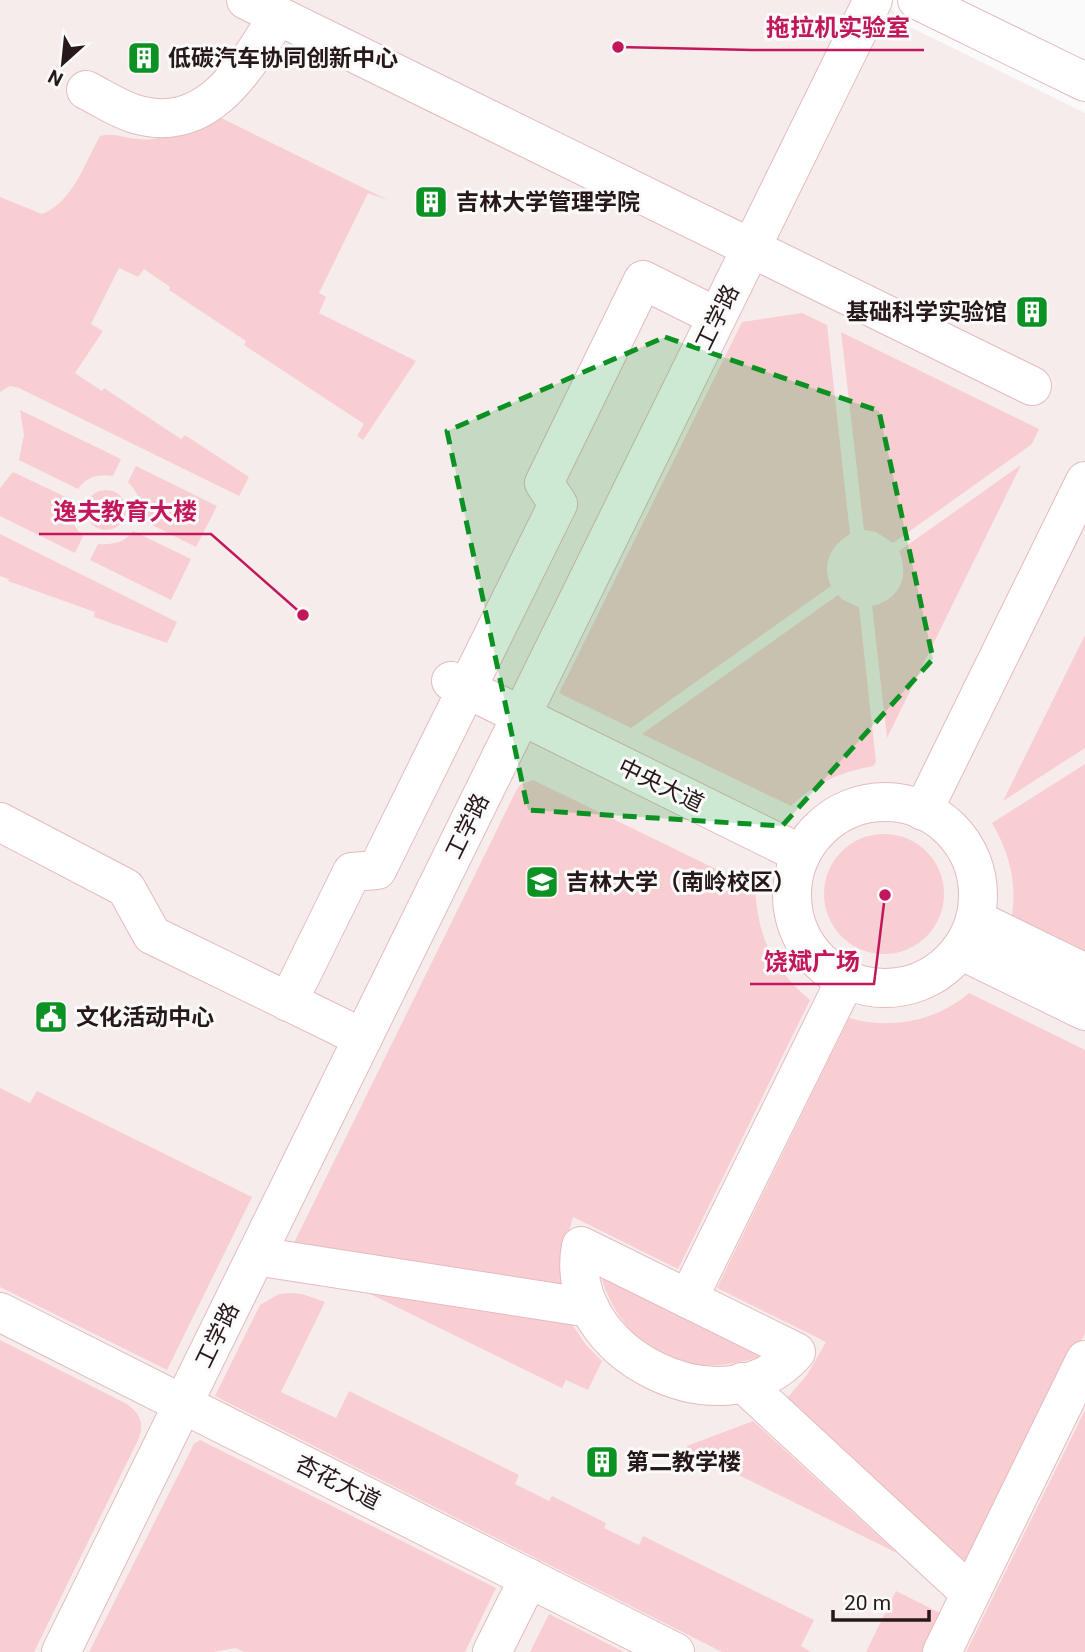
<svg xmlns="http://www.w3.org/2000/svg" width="1085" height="1652" font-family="Roboto,'Noto Sans SC',sans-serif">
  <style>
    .built { fill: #f6ecec }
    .green { fill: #f8ced2 }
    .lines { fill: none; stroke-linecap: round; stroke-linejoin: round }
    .minor-casing { stroke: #e4bbbf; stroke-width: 40 }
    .minor { stroke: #fff; stroke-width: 38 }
    .marked { fill: #0c9223; fill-opacity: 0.2; stroke: #0c9223; stroke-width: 5; stroke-dasharray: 14 9; stroke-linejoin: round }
    .labels { text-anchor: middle; stroke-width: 6; stroke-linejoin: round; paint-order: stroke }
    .poi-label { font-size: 23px; font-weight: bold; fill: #27191a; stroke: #fafafa; text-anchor: start }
    .street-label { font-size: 23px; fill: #27191a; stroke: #fafafa }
    .leader { fill: none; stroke: #c2185b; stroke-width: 2.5 }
    .callout-dot { fill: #c2185b; stroke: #fafafa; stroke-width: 2.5 }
    .callout-label { font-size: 24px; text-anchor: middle; font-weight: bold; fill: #c2185b; stroke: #fafafa; stroke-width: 6; stroke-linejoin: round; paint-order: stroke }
  </style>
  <rect width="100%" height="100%" fill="#fafafa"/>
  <!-- built -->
  <path class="built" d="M0 0H883L906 25 1085 113V1652H0Z"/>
  <!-- green -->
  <g class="green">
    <path d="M211 113 388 200 368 193 319 293 326 297 319 313 416 361 363 440 357 436 364 424 244 345 246 341 169 290 170 287 144 269 138 277 119 268 91 324 103 331 75 373 102 391 104 388 181 439 185 435 249 477 239 496 19 388 10 386 0 392V197L42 214C72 203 85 163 100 136 113 132 125 138 138 139 167 142 188 127 211 113Z"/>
    <path d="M802 313 827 325 850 534C831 545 821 564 831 586L631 728 559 693 742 322Z"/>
    <path d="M841 332 1039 429 1032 444 893 543 876 532 864 530Z"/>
    <path d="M20 410 121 459 113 476C99 474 87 476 78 489L19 460 24 435Z"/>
    <path d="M1021 465 887 738 872 606C899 600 910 576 899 551Z"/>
    <path d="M136 466 217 506 196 547 140 519C143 504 138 492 128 482Z"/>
    <path d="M13 472 72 500C68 515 73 526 83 536L75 553 0 516V488Z"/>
    <circle cx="106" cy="510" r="20"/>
    <path d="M133 531 191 559 171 600 90 560 98 544C112 545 124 543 133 531Z"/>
    <path d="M0 534 177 622 167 643 94 617 95 612 8 581 9 579 0 576Z"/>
    <path d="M838 595 843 600 859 607 876 762 873 766C841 772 815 783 791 806L642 734Z"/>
    <path d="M1085 635V748L1003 801Z"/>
    <path d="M1085 764V951L1012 915C1017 882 1009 852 992 823Z"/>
    <path d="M533 780 755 888C758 937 772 968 810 1000L678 1269 573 1217 563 1252 568 1296 289 1253 516 791 520 785Z"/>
    <circle cx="884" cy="894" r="60"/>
    <path d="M969 993 1085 1050V1333L970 1567 780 1406 807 1375 826 1342 717 1288 849 1018C890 1030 937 1021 969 993Z"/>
    <path d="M0 1088 30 1103 37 1091 252 1197 167 1370 0 1287Z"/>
    <path d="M608 1268 763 1345 758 1357C687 1381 626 1352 602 1280Z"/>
    <path d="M366 1292 572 1324 586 1345 602 1361 588 1390 566 1380 562 1388Z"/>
    <path d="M291 1293 302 1294 325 1302 281 1392 336 1418 349 1391 519 1475 515 1484 549 1501 552 1496 606 1523 604 1528 639 1545 643 1536 814 1620 801 1646 811 1652H722L215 1396 260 1305 279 1294Z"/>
    <path d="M0 1340 125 1403C140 1412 145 1424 138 1440L34 1652H0Z"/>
    <path d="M1085 1410V1652H966Z"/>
    <path d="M753 1421 897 1553 686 1449 687 1446Z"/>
    <path d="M200 1440 496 1588 465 1652H244L236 1648 213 1652H89L194 1444Z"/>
    <path d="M896 1591 944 1615 925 1652H866Z"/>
    <path d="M549 1614 624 1652H530Z"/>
  </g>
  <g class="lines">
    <defs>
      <g id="minor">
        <path d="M246 0 1032 386"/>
        <path d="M917 0 1085 82"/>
        <path d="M86 90C102 98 118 109 135 114 208 136 246 67 278 16"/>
        <path d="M451 681 801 854"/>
        <circle cx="885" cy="895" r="93"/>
        <path d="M923 811 1085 481"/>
        <path d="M0 822 126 888 152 935 363 1038"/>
        <path d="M975 919 1085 973"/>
        <path d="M960 950 1085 1011"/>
        <path d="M288 1002 352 872 377 870 558 504 544 483 643 280 717 317"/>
        <path d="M581 1246 796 1352C724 1435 561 1353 581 1246Z"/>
        <path d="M256 1256 590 1308"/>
        <path d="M688 1299 846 979"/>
        <path d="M0 1312 675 1652"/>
        <path d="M742 1382 970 1593"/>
        <path d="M61 1652 873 0"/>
        <path d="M492 1652 529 1578"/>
        <path d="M942 1652 1085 1360"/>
      </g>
    </defs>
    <!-- minor casing -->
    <use href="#minor" class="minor-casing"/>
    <!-- minor -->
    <use href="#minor" class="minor"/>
  </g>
  <!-- marked area -->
  <path class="marked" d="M665 337 879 411 933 659 782 826 528 810 447 431Z"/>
  <!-- icons -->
  <defs>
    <symbol id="building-square" viewBox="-11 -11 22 22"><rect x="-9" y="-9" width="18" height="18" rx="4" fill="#0c9223" stroke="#fafafa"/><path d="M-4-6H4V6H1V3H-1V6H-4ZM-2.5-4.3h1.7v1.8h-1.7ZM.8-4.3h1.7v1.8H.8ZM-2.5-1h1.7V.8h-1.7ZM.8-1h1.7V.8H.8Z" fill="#fff"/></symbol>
    <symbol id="university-square" viewBox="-11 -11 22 22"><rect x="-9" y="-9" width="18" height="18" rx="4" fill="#0c9223" stroke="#fafafa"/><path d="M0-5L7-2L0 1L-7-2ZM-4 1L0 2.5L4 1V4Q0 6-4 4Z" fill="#fff"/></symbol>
    <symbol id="civic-square" viewBox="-11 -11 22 22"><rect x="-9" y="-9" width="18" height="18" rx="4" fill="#0c9223" stroke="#fafafa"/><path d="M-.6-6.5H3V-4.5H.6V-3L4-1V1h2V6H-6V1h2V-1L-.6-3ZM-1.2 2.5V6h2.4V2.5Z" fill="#fff"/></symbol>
  </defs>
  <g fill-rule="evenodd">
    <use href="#building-square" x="125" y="39" width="38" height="38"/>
    <use href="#building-square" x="412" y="183" width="38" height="38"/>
    <use href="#building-square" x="1013" y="293" width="38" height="38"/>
    <use href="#university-square" x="523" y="863" width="38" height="38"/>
    <use href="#civic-square" x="32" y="998" width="38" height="38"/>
    <use href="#building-square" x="583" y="1443" width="38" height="38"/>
  </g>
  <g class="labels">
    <!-- poi labels -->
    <g class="poi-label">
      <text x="168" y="66">低碳汽车协同创新中心</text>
      <text x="456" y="210">吉林大学管理学院</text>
      <text x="1007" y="320" text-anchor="end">基础科学实验馆</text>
      <text x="566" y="890">吉林大学（南岭校区）</text>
      <text x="76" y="1025">文化活动中心</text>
      <text x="626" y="1470">第二教学楼</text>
    </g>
    <!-- street labels -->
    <g class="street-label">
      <text transform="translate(717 317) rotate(-64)" y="8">工学路</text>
      <text transform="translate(661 785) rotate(26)" y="8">中央大道</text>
      <text transform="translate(467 826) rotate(-64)" y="8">工学路</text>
      <text transform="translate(217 1335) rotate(-64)" y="8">工学路</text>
      <text transform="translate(338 1482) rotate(27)" y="8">杏花大道</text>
    </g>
  </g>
  <!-- callouts -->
  <path class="leader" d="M618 47L752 50H924M303 615L211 534H39M885 895L874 984H750"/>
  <g class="callout-dot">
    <circle cx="618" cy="47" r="7"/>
    <circle cx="303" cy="615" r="7"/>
    <circle cx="885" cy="895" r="7"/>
  </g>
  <g class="callout-label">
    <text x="838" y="36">拖拉机实验室</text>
    <text x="125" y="520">逸夫教育大楼</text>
    <text x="812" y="970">饶斌广场</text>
  </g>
  <!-- north arrow -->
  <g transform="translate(63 63) rotate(207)" stroke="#fafafa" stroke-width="5" paint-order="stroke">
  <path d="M0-5L12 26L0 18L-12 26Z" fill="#27191a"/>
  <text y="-10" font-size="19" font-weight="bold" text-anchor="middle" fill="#27191a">N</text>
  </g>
  <!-- scale -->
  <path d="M833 1610v10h96v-10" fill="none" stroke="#27191a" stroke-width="3.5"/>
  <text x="844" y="1610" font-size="21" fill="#27191a" stroke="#fafafa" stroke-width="5" paint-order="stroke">20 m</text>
</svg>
